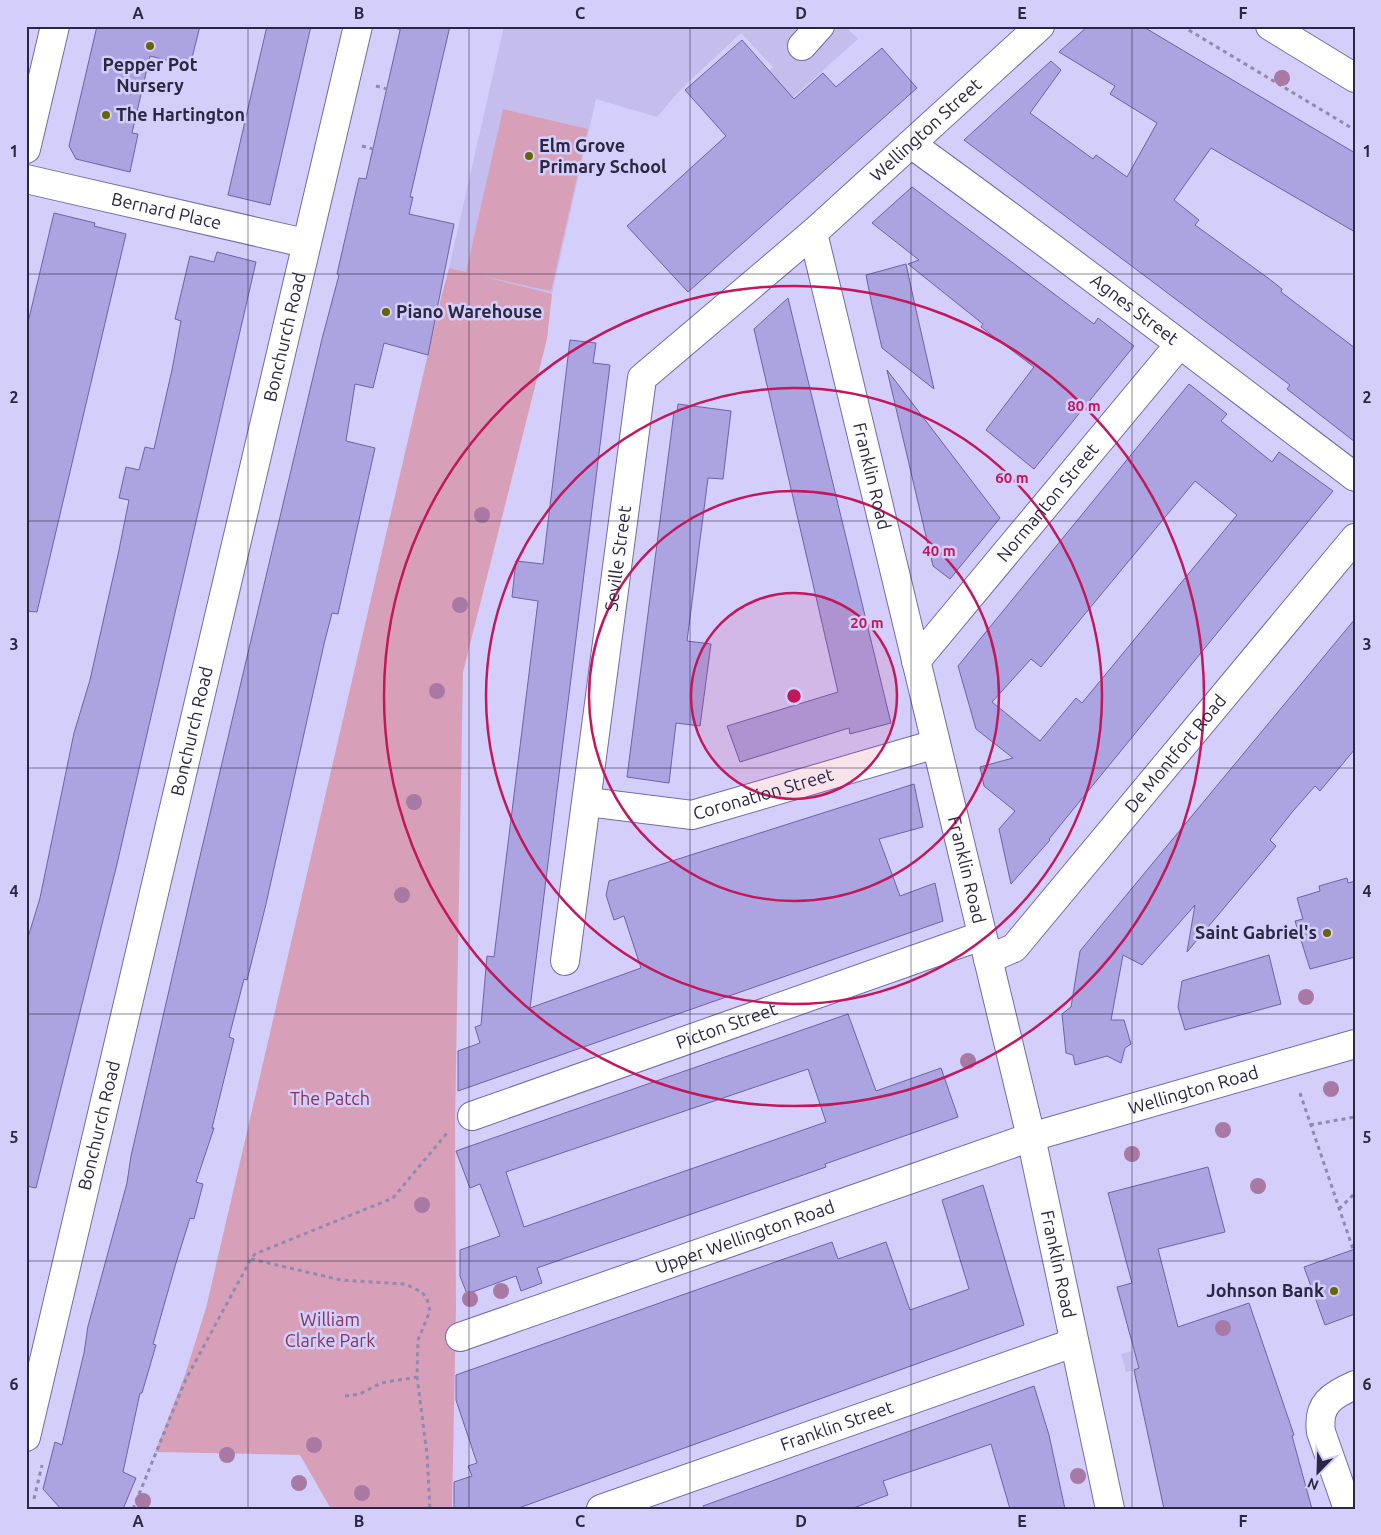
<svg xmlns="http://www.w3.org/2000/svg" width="1381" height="1535" font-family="Ubuntu,sans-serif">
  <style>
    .built { fill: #c5beed }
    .green { fill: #d8a0b8 }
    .building { fill: #aca3e1; stroke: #6e62a3; fill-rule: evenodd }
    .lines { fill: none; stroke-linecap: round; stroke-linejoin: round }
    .minor-casing { stroke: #7569ab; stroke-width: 30 }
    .path { stroke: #908ab0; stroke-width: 3; stroke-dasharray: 4 4; stroke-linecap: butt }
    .minor { stroke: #fff; stroke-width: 28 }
    .tree { fill: #a779a3 }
    .grid { fill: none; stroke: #2b2642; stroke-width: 1; stroke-opacity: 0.55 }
    .ring { fill: none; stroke: #c2185b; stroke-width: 2.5 }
    .poi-dot { fill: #646601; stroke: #d4cefa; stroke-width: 2 }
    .labels { text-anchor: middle; stroke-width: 5; stroke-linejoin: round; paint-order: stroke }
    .poi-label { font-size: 18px; font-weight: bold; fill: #2b2642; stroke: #d4cefa; text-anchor: start }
    .street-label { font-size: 18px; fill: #2b2642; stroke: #d4cefa }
    .park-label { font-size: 18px; fill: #82335c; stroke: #d4cefa }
    .centre { fill: #c2185b; stroke: #d4cefa; stroke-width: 2.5 }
    .ring-label { font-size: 15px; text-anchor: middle; font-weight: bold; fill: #c2185b; stroke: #d4cefa; stroke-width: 5; stroke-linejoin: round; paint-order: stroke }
    .neatline { fill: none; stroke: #2b2642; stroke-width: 2 }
    .grid-label { font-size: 16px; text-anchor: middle; font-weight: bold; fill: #2b2642 }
  </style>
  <rect width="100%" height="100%" fill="#d4cefa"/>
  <!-- built -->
  <g class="built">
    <path d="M504 26H845L858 39 790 100 767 73 773 67 741 33 681 89 657 117 596 99 552 294 449 268Z"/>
    <path d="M1171 1341 1176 1359 1126 1372 1121 1354Z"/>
  </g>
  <!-- green -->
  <path class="green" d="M503 109 588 129 551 291 482 276 552 294 547 339 463 672 455 1122 456 1307 452 1509H331L300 1455 155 1452 185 1375 206 1308 441 298 449 268 466 272Z"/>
  <!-- building -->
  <g class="building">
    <path d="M97 26H200L190 66 150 56 132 133 138 134 130 172 76 159 69 146Z"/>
    <path d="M267 26H311L270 205 228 195Z"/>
    <path d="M401 26H450L410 197H413L409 214 454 224 428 355 384 343 373 388 355 384 346 441 375 448 338 614 332 613 324 644 266 904 247 980 244 979 229 1037 234 1039 212 1128H214L196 1182 203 1184 194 1219 190 1218 176 1263 153 1344 156 1345 142 1393H140L123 1472 136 1478 123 1509H61L43 1489 55 1442 62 1445 84 1353 88 1326 127 1183 131 1156 193 886 322 339 339 275 337 274 359 178 366 179Z"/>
    <path d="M1088 26H1142L1355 153V232L1211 148 1174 200 1199 220 1195 225 1268 278 1282 289 1281 292 1355 348V442L1287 389 1290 385 964 140 1051 61 1061 70 1030 113 1093 159 1096 155 1127 177 1157 123 1110 94 1115 86 1059 52Z"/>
    <path d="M742 40 794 99 823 73 836 87 882 48 917 88 688 292 627 226 726 136 685 90Z"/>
    <path d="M912 187 1094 324 1098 318 1134 346 1034 469 986 430 1034 367 981 327 983 324 908 264 919 260 872 223Z"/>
    <path d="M54 213 95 223 94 226 126 234 37 612 26 611V331Z"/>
    <path d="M217 252 256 262 117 864 36 1188 26 1186V944L40 898 74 733 90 680 118 555 129 500 119 498 126 467 139 470 145 447 154 449 172 370 181 321 175 319 190 256 214 262Z"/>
    <path d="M906 264 914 301 934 389 882 348 872 305 866 275Z"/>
    <path d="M788 298 891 723 850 734 849 728 740 762 727 726 838 692 754 329Z"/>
    <path d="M570 340 596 343 593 363 610 365 530 1008 641 968 624 916 614 920 606 895 609 881 914 784 923 827 879 839 900 896 935 883 943 921 458 1091V1051L480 1043 475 1027 481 1025 487 956 494 957 538 601 512 597 516 561 543 564Z"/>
    <path d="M887 370 1000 518 950 579 933 566Z"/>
    <path d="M1189 384 1227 414 1221 421 1272 462 1279 452 1333 491 1049 839 1050 840 1011 884 999 829 1015 811 984 786 980 767 1013 758 976 729 958 666ZM1195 481 1237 515 1082 703 1076 698 1040 741 992 702 1031 659 1041 667Z"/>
    <path d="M678 404 731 411 723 479 708 478 687 641 711 644 700 726 676 723 669 783 627 777 674 412H677Z"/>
    <path d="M1355 619V749L1320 791 1315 786 1293 811 1270 840 1276 846 1187 952 1195 905 1142 965 1123 955 1111 1020H1124L1131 1044 1125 1048 1121 1063 1107 1056 1075 1065 1073 1055 1066 1053 1062 1014 1071 1007 1080 951Z"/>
    <path d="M1347 878 1348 883 1355 881V957L1310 969 1295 921 1303 919 1297 898 1320 891 1319 886Z"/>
    <path d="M1269 955 1281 1004 1185 1030 1178 1007 1182 981Z"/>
    <path d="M848 1014 876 1091 941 1068 958 1117 825 1164 826 1167 537 1268 542 1283 521 1291 516 1276 467 1294 460 1276V1250L500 1236 480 1184 470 1188 456 1151ZM808 1069 826 1122 524 1227 506 1172Z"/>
    <path d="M1208 1167 1225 1232 1158 1249 1178 1327 1249 1303 1294 1435 1292 1436 1312 1509H1164L1134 1370 1139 1368 1117 1287 1132 1283 1108 1193Z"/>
    <path d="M983 1185 1024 1325 516 1509H454V1482L472 1476 468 1466 477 1463 456 1400V1375L832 1242 838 1259 886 1242 910 1310 969 1289 942 1200Z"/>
    <path d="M1355 1249V1314L1325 1325 1304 1267Z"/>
    <path d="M1034 1386 1049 1435 1065 1509H1010L991 1444 883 1481 888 1495 851 1509H704L703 1506Z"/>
  </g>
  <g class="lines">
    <defs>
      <g id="minor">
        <path d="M1270 26 1355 78"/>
        <path d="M802 46 820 26"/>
        <path id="s1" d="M911 144C1061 252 1207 365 1355 477"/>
        <path d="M26 149 55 26"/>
        <path id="s2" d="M26 179 305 243"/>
        <path id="s3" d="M813 233 1031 1137 1110 1509"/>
        <path id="s4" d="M916 661 1179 345"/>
        <path id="s5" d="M588 802 692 815 936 744"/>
        <path id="s6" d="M988 959 1014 948 1355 538"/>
        <path id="s7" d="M565 961 642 378 813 233 1040 26"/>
        <path id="s8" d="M472 1116 981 936"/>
        <path id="s9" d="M460 1337 1031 1137 1355 1044"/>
        <path id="s10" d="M26 1437 358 26"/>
        <path id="s11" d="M601 1509 1073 1343"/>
        <path d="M1348 1509 1321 1432C1317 1404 1332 1395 1355 1385"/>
      </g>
    </defs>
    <!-- minor casing -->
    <use href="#minor" class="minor-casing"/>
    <!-- path -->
    <g class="path">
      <path d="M390 26 401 29"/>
      <path d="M1182 26 1355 130"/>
      <path d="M376 86 387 89"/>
      <path d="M362 146 373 149"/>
      <path d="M1300 1093 1353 1249"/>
      <path d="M1310 1125 1355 1117"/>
      <path d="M1339 1209 1355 1193"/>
      <path d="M251 1259 341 1280 405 1284 422 1292 427 1299 430 1311 418 1340 417 1377 427 1454 430 1509"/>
      <path d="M345 1396 360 1394 381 1383 417 1377"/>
      <path d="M34 1499 42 1465"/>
      <path d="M133 1509 186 1379 251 1259 255 1254 393 1198 447 1133"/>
    </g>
    <!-- minor -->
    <use href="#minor" class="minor"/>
  </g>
  <!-- trees -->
  <g class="tree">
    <circle cx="1282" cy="78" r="8"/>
    <circle cx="482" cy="515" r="8"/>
    <circle cx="460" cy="605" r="8"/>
    <circle cx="437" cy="691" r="8"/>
    <circle cx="414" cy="802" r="8"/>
    <circle cx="402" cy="895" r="8"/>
    <circle cx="1306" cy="997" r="8"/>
    <circle cx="968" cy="1061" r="8"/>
    <circle cx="1331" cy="1089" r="8"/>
    <circle cx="1223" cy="1130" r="8"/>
    <circle cx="1132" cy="1154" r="8"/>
    <circle cx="1258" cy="1186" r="8"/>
    <circle cx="422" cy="1205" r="8"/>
    <circle cx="501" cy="1291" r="8"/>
    <circle cx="470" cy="1299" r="8"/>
    <circle cx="1223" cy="1328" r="8"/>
    <circle cx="314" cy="1445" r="8"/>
    <circle cx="227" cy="1455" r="8"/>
    <circle cx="1078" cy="1476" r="8"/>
    <circle cx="299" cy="1483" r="8"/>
    <circle cx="362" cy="1493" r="8"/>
    <circle cx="143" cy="1501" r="8"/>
  </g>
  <!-- grid -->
  <path class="grid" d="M248 26V1509M469 26V1509M690 26V1509M911 26V1509M1132 26V1509M26 274H1355M26 521H1355M26 768H1355M26 1014H1355M26 1261H1355"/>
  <!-- distance rings -->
  <circle cx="794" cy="696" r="103" fill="#c2185b" fill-opacity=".12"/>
  <g class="ring">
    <circle cx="794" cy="696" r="103"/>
    <circle cx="794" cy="696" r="205"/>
    <circle cx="794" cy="696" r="308"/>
    <circle cx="794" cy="696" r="410"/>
  </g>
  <!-- markers -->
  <g class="poi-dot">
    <circle cx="150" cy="46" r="5"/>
    <circle cx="106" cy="115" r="5"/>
    <circle cx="529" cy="156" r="5"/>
    <circle cx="386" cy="312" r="5"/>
    <circle cx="1327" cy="933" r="5"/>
    <circle cx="1334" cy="1291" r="5"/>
  </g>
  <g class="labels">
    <!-- poi labels -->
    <g class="poi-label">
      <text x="150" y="71" text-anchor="middle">Pepper Pot<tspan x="150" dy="21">Nursery</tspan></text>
      <text x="116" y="121">The Hartington</text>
      <text x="539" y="152">Elm Grove<tspan x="539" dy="21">Primary School</tspan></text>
      <text x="396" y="318">Piano Warehouse</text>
      <text x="1317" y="939" text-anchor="end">Saint Gabriel's</text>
      <text x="1324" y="1297" text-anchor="end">Johnson Bank</text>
    </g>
    <!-- street labels -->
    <g class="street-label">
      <text dy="6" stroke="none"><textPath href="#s7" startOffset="965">Wellington Street</textPath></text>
      <text dy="6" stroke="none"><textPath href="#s2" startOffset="144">Bernard Place</textPath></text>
      <text dy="6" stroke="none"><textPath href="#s1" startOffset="278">Agnes Street</textPath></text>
      <text dy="6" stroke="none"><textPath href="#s10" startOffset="1130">Bonchurch Road</textPath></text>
      <text dy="6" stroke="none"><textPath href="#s3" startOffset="250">Franklin Road</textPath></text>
      <text dy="6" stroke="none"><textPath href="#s4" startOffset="206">Normanton Street</textPath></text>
      <text dy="6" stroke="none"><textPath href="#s7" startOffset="406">Seville Street</textPath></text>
      <text dy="6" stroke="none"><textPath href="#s10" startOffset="725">Bonchurch Road</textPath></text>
      <text dy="6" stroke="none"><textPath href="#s6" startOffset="281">De Montfort Road</textPath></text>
      <text dy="6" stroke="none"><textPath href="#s5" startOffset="179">Coronation Street</textPath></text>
      <text dy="6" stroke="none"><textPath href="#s3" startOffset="655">Franklin Road</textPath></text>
      <text dy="6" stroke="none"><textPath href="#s8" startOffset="270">Picton Street</textPath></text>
      <text dy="6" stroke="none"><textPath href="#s9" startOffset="774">Wellington Road</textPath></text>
      <text dy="6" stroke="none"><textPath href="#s10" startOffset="320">Bonchurch Road</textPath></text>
      <text dy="6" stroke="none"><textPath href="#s9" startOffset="302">Upper Wellington Road</textPath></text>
      <text dy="6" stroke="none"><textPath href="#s3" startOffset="1060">Franklin Road</textPath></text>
      <text dy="6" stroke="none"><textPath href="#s11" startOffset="250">Franklin Street</textPath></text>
    </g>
    <!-- park labels -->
    <g class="park-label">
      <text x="330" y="1105">The Patch</text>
      <text x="330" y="1326">William<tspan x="330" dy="21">Clarke Park</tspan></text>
    </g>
  </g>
  <circle cx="794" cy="696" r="8" class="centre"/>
  <g class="ring-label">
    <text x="1084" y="411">80 m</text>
    <text x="1012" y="483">60 m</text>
    <text x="939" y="556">40 m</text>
    <text x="867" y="628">20 m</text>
  </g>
  <!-- border -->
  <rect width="1381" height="1535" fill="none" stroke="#d4cefa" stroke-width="55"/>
  <!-- north arrow -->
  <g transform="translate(1318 1472) rotate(203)" stroke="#d4cefa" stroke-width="4" paint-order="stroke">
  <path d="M0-4L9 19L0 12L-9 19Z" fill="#2b2642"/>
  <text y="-8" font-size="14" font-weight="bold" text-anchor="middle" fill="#2b2642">N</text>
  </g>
  <rect x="28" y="28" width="1326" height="1480" class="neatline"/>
  <g class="grid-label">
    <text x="138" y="19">A</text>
    <text x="359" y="19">B</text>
    <text x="580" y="19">C</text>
    <text x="801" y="19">D</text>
    <text x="1022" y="19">E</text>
    <text x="1243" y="19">F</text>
    <text x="14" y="157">1</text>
    <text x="1367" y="157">1</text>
    <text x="14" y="403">2</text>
    <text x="1367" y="403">2</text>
    <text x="14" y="650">3</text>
    <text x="1367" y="650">3</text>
    <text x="14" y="897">4</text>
    <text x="1367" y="897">4</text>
    <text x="14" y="1143">5</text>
    <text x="1367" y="1143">5</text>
    <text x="14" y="1390">6</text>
    <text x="1367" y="1390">6</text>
    <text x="138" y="1527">A</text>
    <text x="359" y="1527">B</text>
    <text x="580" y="1527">C</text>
    <text x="801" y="1527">D</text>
    <text x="1022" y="1527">E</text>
    <text x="1243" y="1527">F</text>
  </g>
</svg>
